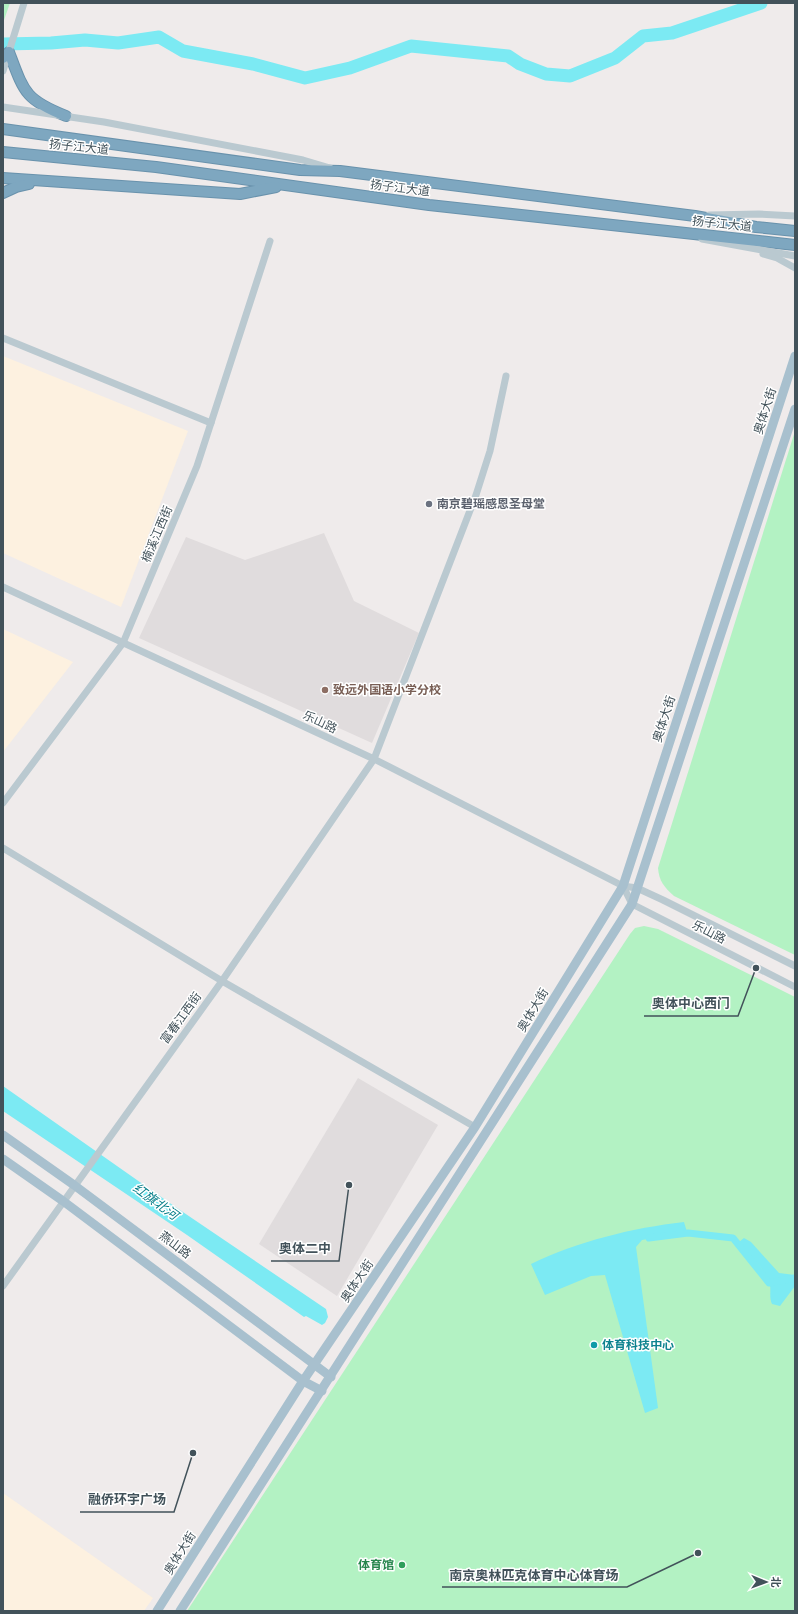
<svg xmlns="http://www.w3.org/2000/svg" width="798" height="1614" font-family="Ubuntu,'Noto Sans SC',sans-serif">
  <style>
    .commercial { fill: #fdf1e0 }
    .education { fill: #e0dcdd }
    .green { fill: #b3f2c3 }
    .water { fill: #7ceaf3 }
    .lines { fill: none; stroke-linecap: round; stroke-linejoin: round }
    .canal { stroke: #7ceaf3; stroke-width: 7 }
    .river { stroke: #7ceaf3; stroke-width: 13 }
    .highway-casing { stroke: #6992ac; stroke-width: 12 }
    .minor { stroke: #bac9d0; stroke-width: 7 }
    .major { stroke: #a8c0ce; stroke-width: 9 }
    .highway { stroke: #7ea7c0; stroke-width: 10 }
    .worship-dot { fill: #6b7280; stroke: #fff; stroke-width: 1.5 }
    .education-dot { fill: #8d6e63; stroke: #fff; stroke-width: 1.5 }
    .culture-dot { fill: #0f9aa8; stroke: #fff; stroke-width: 1.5 }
    .leisure-dot { fill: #2e9e5b; stroke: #fff; stroke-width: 1.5 }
    .labels { text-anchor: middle; stroke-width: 3; stroke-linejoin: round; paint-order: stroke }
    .street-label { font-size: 12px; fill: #42525a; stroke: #fff }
    .worship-label { font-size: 12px; font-weight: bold; fill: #5b616d; stroke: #fff; text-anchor: start }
    .education-label { font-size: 12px; font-weight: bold; fill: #785e54; stroke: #fff; text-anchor: start }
    .culture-label { font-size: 12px; font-weight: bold; fill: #0d838f; stroke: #fff; text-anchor: start }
    .leisure-label { font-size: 12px; font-weight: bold; fill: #27864d; stroke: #fff; text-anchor: end }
    .water-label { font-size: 13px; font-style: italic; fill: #047e88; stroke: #fff }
    .leader { fill: none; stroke: #42525a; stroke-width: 1.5 }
    .callout-dot { fill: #42525a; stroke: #fff; stroke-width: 1.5 }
    .callout-label { font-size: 13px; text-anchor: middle; font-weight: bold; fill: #42525a; stroke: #fff; stroke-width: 3; stroke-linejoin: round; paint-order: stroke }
  </style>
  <rect width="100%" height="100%" fill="#efebeb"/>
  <!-- commercial -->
  <g class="commercial">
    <path d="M3 356 188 431 121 607 3 553Z"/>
    <path d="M3 629 73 662 3 752Z"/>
    <path d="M3 1493 153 1598 144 1611H3Z"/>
  </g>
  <!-- education -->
  <g class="education">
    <path d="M324 533 354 601 419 633 372 743 139 638 186 537 245 560Z"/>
    <path d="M358 1078 438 1125 337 1296 259 1244Z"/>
  </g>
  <!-- green -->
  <g class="green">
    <path d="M3 3H10L3 23Z"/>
    <path d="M795 431V955L674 896C664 887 659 881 658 868Z"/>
    <path d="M644 926 658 929 795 997V1611H187L630 934 635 928Z"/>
  </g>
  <!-- water -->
  <g class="water">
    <path d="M3 1086 174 1206 326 1309 328 1317 325 1323 322 1325 306 1316 304 1317 187 1235 3 1111Z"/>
    <path d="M684 1222 687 1232 642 1240 636 1247 658 1408 645 1413 605 1275 591 1276 545 1295 531 1264C579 1241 632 1228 684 1222Z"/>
    <path d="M744 1238 751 1242 779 1273 795 1275V1286L780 1306 772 1304C769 1298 771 1291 770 1285 766 1269 752 1259 741 1247L739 1242Z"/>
  </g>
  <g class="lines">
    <!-- canal -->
    <path class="canal" d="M649 1238 688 1233 733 1238 769 1283 795 1278"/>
    <!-- river -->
    <path class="river" d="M3 44 51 43 85 40 118 43 159 37 183 51 253 64 305 78 350 68 411 46 508 56 520 64 546 74 570 76 615 58 643 36 672 33 761 3"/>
    <defs>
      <g id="highway">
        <path d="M3 58 9 52C24 92 25 100 66 116"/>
        <path d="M3 129 300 170 340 171 695 216 756 227 795 231"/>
        <path d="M3 152 156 167 429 205 795 245"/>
        <path d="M3 178 240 194 276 187"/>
        <path d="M3 193 16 187 29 184"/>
      </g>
    </defs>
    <!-- highway casing -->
    <use href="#highway" class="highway-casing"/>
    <!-- minor -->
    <g class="minor">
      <path d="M3 71 24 3"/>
      <path d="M3 107 104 122 303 160 330 168"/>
      <path d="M709 215 759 214 795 216"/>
      <path d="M702 239 795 256"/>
      <path d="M763 254 777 258 795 268"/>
      <path d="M3 338 211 423"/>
      <path d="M3 587 374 759 623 886 632 904 795 987"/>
      <path d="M3 803 123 643 197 466 270 241"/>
      <path d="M3 848 222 981 475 1127"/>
      <path d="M623 886 637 888 663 900 795 966"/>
      <path d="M3 1286 222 981 374 759 476 495 490 451 506 376"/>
    </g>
    <!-- major -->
    <g class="major">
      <path d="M3 1135 74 1185 331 1377"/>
      <path d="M3 1159 63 1201 303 1381 322 1391"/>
      <path d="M157 1611 303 1381 475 1127 623 886 795 356"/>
      <path d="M180 1611 632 904 795 409"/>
    </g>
    <!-- highway -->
    <use href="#highway" class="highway"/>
  </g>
  <!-- markers -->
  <circle class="worship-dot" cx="429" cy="504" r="4"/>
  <circle class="education-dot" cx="325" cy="690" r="4"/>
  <circle class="culture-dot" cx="594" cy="1345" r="4"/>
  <circle class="leisure-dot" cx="402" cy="1565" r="4"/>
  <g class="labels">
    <!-- street labels -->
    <g class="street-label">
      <text transform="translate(79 147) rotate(6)" y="4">扬子江大道</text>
      <text transform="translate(400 188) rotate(7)" y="4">扬子江大道</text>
      <text transform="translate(722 224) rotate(6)" y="4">扬子江大道</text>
      <text transform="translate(765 411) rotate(-72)" y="4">奥体大街</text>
      <text transform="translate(157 534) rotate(-67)" y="4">楠溪江西街</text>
      <text transform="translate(664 719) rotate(-72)" y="4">奥体大街</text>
      <text transform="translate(320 722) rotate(25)" y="4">乐山路</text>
      <text transform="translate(709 932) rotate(27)" y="4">乐山路</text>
      <text transform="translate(533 1010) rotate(-59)" y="4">奥体大街</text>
      <text transform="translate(181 1018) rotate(-54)" y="4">富春江西街</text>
      <text transform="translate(175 1245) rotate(37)" y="4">燕山路</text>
      <text transform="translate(357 1281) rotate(-56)" y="4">奥体大街</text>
      <text transform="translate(180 1553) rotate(-58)" y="4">奥体大街</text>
    </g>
    <!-- worship labels -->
    <g class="worship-label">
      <text x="437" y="508">南京碧瑶感恩圣母堂</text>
    </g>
    <!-- education labels -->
    <g class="education-label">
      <text x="333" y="694">致远外国语小学分校</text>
    </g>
    <!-- culture labels -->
    <g class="culture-label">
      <text x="602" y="1349">体育科技中心</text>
    </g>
    <!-- leisure labels -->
    <g class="leisure-label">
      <text x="394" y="1569">体育馆</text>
    </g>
    <!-- water labels -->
    <g class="water-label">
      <text transform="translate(156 1201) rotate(36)" y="5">红旗北河</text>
    </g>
  </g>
  <!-- callouts -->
  <path class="leader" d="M756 968L738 1016H644M349 1185L339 1261H271M193 1453L174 1512H80M698 1553L627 1587H442"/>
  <g class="callout-dot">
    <circle cx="756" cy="968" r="4"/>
    <circle cx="349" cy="1185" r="4"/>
    <circle cx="193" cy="1453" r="4"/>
    <circle cx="698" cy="1553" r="4"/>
  </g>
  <g class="callout-label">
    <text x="691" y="1008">奥体中心西门</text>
    <text x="305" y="1253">奥体二中</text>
    <text x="127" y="1504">融侨环宇广场</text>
    <text x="534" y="1580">南京奥林匹克体育中心体育场</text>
  </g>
  <!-- border -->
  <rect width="798" height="1614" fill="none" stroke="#42525a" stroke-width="8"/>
  <!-- north arrow -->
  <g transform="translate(766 1582) rotate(91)" stroke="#ffffff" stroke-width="3" paint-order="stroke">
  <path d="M0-3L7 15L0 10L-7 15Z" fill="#42525a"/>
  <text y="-6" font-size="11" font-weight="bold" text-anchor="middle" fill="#42525a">北</text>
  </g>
</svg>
